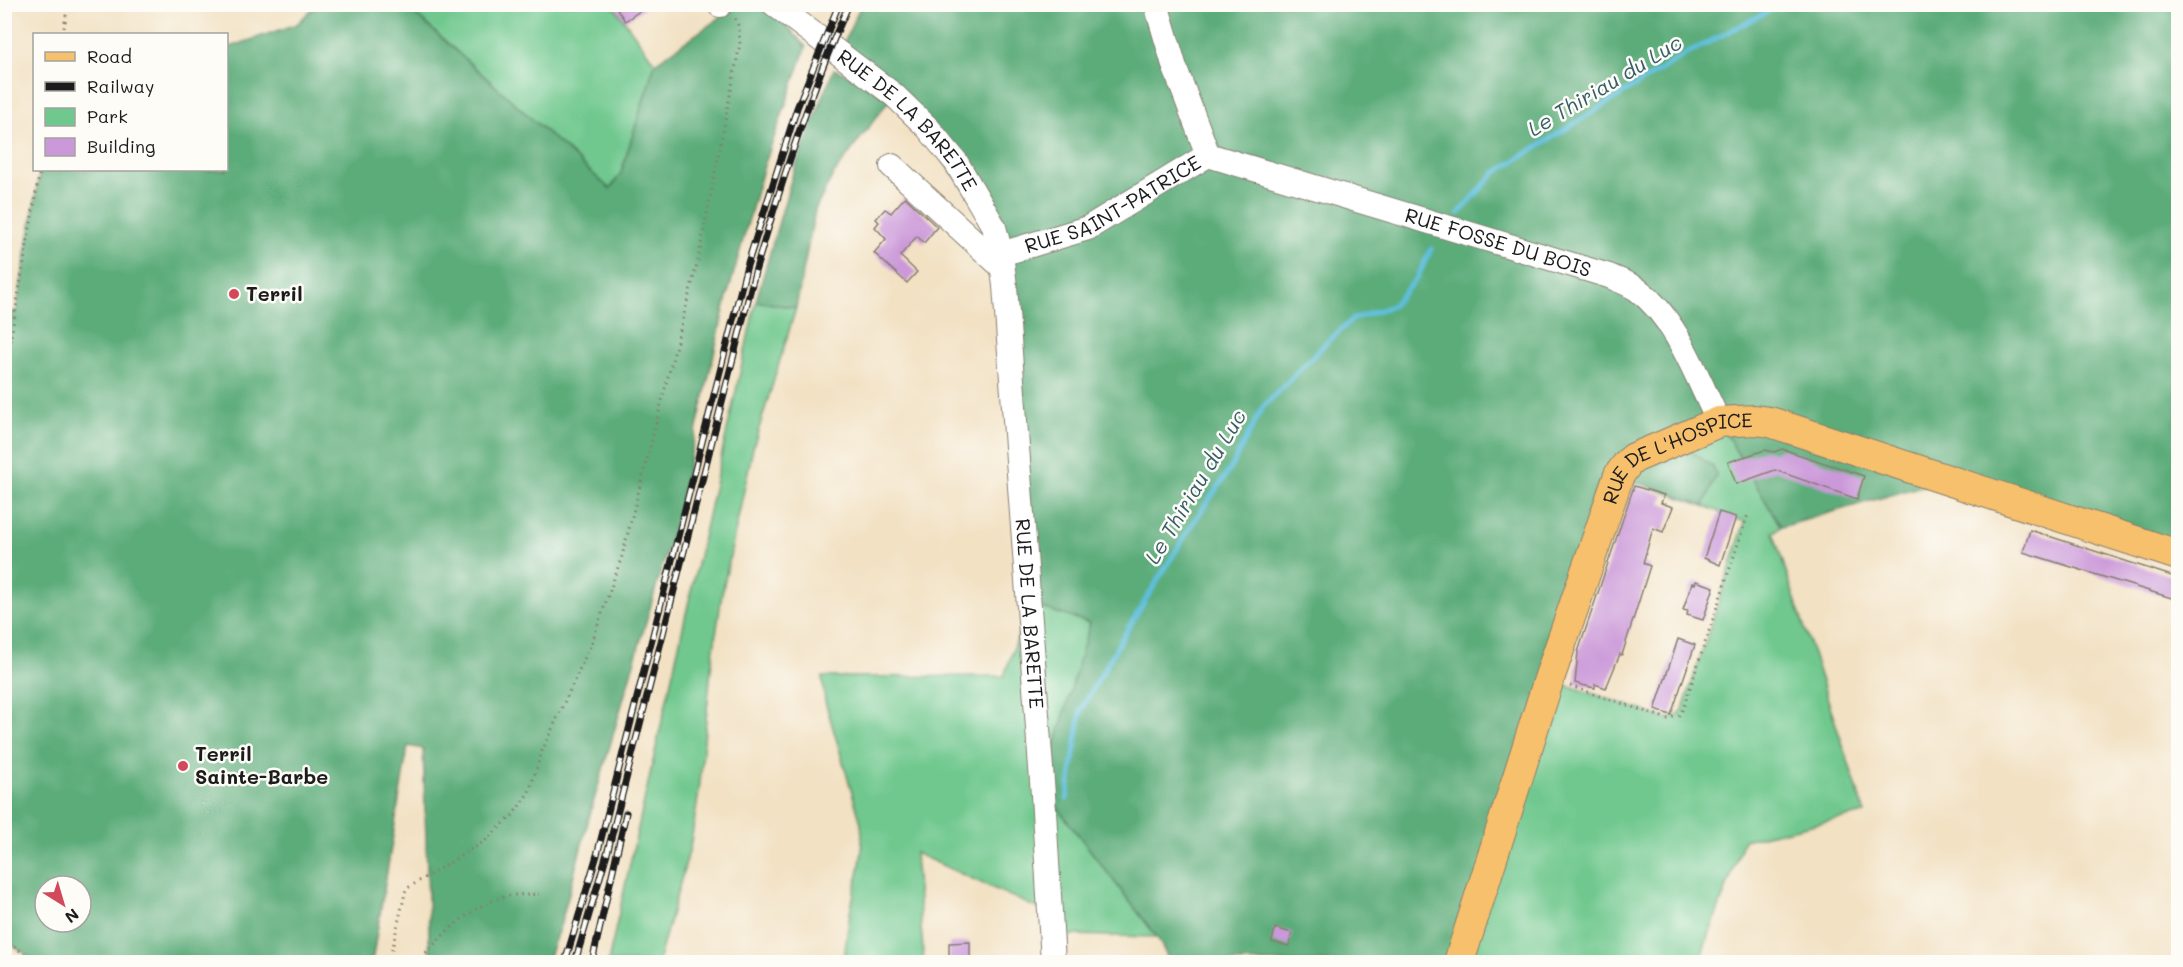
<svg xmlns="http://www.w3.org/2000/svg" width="2183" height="967" font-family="Mali,sans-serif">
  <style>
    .green { fill: #6fc88e; stroke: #467255; stroke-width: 1.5 }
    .forest { fill: #5bac79; stroke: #3c644a; stroke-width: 1.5; fill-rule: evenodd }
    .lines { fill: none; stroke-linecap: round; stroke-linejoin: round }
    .stream { stroke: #5ebfdc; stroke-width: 5 }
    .building { fill: #cb98d9 }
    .minor-casing { stroke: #877e70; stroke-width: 26 }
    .major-casing { stroke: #877e70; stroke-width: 32 }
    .path { stroke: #877e70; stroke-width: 3; stroke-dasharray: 1.5 4.5; stroke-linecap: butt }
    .minor { stroke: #fff; stroke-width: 24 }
    .major { stroke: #f7c06c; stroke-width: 30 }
    .rail-casing { stroke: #1c1c1c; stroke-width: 7 }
    .rail { stroke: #fdfcf7; stroke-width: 4.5; stroke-dasharray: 14; stroke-linecap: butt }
    .poi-dot { fill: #d1495b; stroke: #fdfcf7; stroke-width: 2 }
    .labels { text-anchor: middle; stroke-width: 5; stroke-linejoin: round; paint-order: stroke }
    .street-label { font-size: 20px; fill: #1c1c1c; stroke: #fdfcf7 }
    .poi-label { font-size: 20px; font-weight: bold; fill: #1c1c1c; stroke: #fdfcf7; text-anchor: start }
    .water-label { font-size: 21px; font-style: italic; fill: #365d69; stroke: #fdfcf7 }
  </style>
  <rect width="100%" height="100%" fill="#fdfcf7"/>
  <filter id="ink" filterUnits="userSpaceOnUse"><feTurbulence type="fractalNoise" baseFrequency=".0167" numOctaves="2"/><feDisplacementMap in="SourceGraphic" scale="12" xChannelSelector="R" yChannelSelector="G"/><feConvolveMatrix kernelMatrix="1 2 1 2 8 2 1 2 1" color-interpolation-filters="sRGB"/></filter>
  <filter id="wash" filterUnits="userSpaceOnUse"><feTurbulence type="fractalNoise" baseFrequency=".008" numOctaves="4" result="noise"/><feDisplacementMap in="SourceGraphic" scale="24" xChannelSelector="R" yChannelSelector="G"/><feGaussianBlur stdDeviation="1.35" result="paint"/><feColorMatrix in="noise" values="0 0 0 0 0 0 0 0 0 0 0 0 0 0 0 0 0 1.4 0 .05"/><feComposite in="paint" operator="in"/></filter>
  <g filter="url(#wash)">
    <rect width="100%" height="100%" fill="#f2e1c3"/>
    <!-- green -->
    <g class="green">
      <path d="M405 5H613L655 63 621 173 611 190Z"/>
      <path d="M756 301 796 308 753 448 722 594 711 669 699 792 690 848 658 962H608Z"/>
      <path d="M1719 422 1781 527 1773 532 1865 813 1744 840 1699 962H1459L1549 679 1668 719 1679 715 1683 709 1745 522 1704 506 1716 474 1713 467 1675 440Z"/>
      <path d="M1029 604 1090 623 1052 757 1053 802 1157 937 1069 935 1062 962 1050 914 915 853 924 962H844C846 939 849 915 854 893 860 866 864 851 861 823L825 701 822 677 1004 676Z"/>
    </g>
    <!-- forest -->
    <g class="forest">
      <path d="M316 5H405L610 189 621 173 655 63 738 5H768L806 47 763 169 727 297 676 519 590 814 561 923 547 962H430L423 749 408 746 372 962H37L5 940 4 310 16 312 40 170H226L227 48 297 24ZM45 886H81V922H45Z"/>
      <path d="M861 5H2178V555L1946 479 1781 527 1719 422 1676 440 1713 467 1716 474 1704 506 1619 476 1459 962H1170L1157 937 1053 802 1052 757 1090 623 1029 604 994 227 893 95 833 175 815 210 796 308 756 301 793 173 834 69 892 94 844 42Z"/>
    </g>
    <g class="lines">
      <!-- stream -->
      <g class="stream">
        <path d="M1459 213 1495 173 1688 53 1782 4"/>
        <path d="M1067 799 1081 710 1122 638 1195 520 1231 468 1262 408 1327 342 1353 319 1392 306 1417 278 1431 249"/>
      </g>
    </g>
    <g id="blocks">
      <!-- building -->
      <g class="building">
        <path d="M625 4H650L625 21 617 9Z"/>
        <path d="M905 197 937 227 924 243 917 236 900 256 917 272 907 283 874 253 886 239 875 227 879 222 876 219 885 209 891 213Z"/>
        <path d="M1782 449 1864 476 1857 499 1775 470 1736 484 1728 462 1765 450 1774 452Z"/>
        <path d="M1634 486 1664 495 1661 503 1673 507 1663 532 1653 528 1643 563 1650 566 1622 655 1620 654 1606 688 1595 684V688L1582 685 1575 683 1578 652Z"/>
        <path d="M1719 512 1736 517 1720 565 1704 558Z"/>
        <path d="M2030 530 2178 578V600L2023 552Z"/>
        <path d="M1696 581 1714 587 1703 620 1687 615 1688 611 1683 610 1692 583 1695 584Z"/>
        <path d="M1678 639 1695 645 1671 715 1655 710Z"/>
        <path d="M1275 928 1292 933 1289 946 1272 942Z"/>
        <path d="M970 942V963H949V943Z"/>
      </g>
    </g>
  </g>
  <g filter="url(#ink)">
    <use href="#blocks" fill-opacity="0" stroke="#877e70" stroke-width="1.5"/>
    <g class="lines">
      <defs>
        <g id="minor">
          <path d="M719 4 720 5"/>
          <path id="s1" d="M774 4 894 95 928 128 956 162 994 227 1001 254 1005 286 1043 795 1053 962"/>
          <path d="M1156 4 1175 68 1208 155"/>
          <path id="s2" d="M1208 155 1609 276C1618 280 1630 284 1638 290 1677 319 1697 379 1719 422"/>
          <path d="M892 166 1002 267"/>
          <path id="s3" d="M1001 254 1088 228 1208 155"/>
        </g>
        <g id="major">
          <path id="s4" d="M1459 962 1549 679 1619 475 1628 463 1634 458 1719 422 1755 420 1770 422 2178 555"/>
        </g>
      </defs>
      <!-- minor casing -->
      <use href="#minor" class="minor-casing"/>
      <!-- major casing -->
      <use href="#major" class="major-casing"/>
      <!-- path -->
      <g class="path">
        <path d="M63 34 68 4"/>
        <path d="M4 377 40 170"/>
        <path d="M1570 686 1668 719 1679 715 1683 709 1748 514"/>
        <path d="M4 940 37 962"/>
        <path d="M389 962 406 889 485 841 513 815 529 792 542 751 592 642 622 556 698 260 740 44 739 28 735 17"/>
        <path d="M418 962C439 937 469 908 502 897 513 894 528 895 539 894"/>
      </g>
      <!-- minor -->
      <use href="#minor" class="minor"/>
      <!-- major -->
      <use href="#major" class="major"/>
      <defs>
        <g id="rail">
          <path d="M565 962 597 855 746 269 797 108 839 4"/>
          <path d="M575 962 608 850 755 272C782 181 810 91 849 4"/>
          <path d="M592 962 626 813"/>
        </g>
      </defs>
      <!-- rail casing -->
      <use href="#rail" class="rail-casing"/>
      <!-- rail -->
      <use href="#rail" class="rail"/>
    </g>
  </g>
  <!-- markers -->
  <g class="poi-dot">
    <circle cx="234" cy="294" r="6"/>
    <circle cx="183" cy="766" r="6"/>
  </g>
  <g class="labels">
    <!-- street labels -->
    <g class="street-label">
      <text dy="7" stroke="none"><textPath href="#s1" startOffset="178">RUE DE LA BARETTE</textPath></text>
      <text dy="7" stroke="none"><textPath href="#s3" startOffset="123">RUE SAINT-PATRICE</textPath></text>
      <text dy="7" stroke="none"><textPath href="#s2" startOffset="303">RUE FOSSE DU BOIS</textPath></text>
      <text dy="7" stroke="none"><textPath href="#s4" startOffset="572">RUE DE L'HOSPICE</textPath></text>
      <text dy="7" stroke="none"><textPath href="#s1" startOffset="706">RUE DE LA BARETTE</textPath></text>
    </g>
    <!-- poi labels -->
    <g class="poi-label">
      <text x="246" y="301">Terril</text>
      <text x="195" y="761">Terril<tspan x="195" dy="23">Sainte-Barbe</tspan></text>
    </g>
    <!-- water labels -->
    <g class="water-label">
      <text transform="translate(1605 86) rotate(-31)" y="7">Le Thiriau du Luc</text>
      <text transform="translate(1196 487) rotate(-59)" y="7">Le Thiriau du Luc</text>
    </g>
  </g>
  <!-- margin -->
  <rect width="2183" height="967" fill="none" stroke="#fdfcf7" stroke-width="24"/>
  <!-- legend -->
  <rect x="33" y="33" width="195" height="138" fill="#fdfcf7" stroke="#a3a29f" stroke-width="1.5"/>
  <rect x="45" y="52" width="30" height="9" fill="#f7c06c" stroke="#a3a29f" stroke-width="1.5"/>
  <text x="87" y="63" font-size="18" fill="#1c1c1c">Road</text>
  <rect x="45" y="82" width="30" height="9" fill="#1c1c1c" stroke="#a3a29f" stroke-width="1.5"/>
  <text x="87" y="93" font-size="18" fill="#1c1c1c">Railway</text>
  <rect x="45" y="108" width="30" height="18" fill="#6fc88e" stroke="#a3a29f" stroke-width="1.5"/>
  <text x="87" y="123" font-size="18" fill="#1c1c1c">Park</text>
  <rect x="45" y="138" width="30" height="18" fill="#cb98d9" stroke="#a3a29f" stroke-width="1.5"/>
  <text x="87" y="153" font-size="18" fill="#1c1c1c">Building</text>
  <!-- north arrow -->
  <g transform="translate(63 904) rotate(143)"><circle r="28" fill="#fdfcf7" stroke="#a3a29f" stroke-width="1.5"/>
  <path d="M0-4.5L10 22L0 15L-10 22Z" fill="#d1495b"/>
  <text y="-9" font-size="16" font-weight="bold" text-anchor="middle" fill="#1c1c1c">N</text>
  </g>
</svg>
